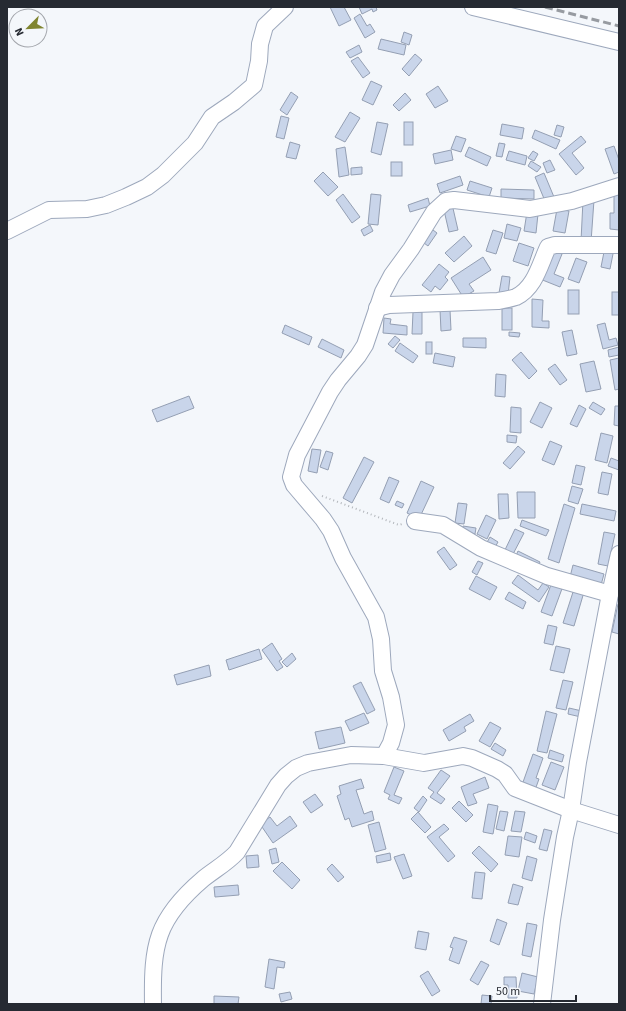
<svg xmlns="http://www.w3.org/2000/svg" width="626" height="1011" font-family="'Source Sans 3',sans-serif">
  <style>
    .building { fill: #c9d5ea; stroke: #949fb3 }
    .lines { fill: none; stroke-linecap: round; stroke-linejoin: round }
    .minor-casing { stroke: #9da8bc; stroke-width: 18 }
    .path { stroke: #b2b6bb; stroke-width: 2; stroke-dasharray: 1 3; stroke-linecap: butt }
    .minor { stroke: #fff; stroke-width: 16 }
    .rail { stroke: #979ba1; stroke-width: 3; stroke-dasharray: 8 4; stroke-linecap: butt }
  </style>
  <rect width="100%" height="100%" fill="#f4f7fb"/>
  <!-- building -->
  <g class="building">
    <path d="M330 7H344L351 20 339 26Z"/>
    <path d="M359 7H376L377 10 373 12 372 9 362 14Z"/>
    <path d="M360 14 367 26 370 24 375 32 365 38 354 18Z"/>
    <path d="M404 32 412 35 409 45 401 42Z"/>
    <path d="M381 39 406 45 404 55 378 49Z"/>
    <path d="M359 45 362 52 350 58 346 52Z"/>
    <path d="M415 54 422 60 409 76 402 69Z"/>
    <path d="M358 57 370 73 363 78 351 61Z"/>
    <path d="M371 81 382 86 373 105 362 100Z"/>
    <path d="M438 86 448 101 435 108 426 94Z"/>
    <path d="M291 92 298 97 287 115 280 110Z"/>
    <path d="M405 93 411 100 399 111 393 105Z"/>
    <path d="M350 112 360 118 345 142 335 137Z"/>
    <path d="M281 116 289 118 284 139 276 137Z"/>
    <path d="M377 122 388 124 381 155 371 152Z"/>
    <rect x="404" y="122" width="9" height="23"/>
    <path d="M502 124 524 128 522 139 500 135Z"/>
    <path d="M557 125 564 127 561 137 554 135Z"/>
    <path d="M535 130 560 140 556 149 532 138Z"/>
    <path d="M456 136 466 139 461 152 451 149Z"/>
    <path d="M581 136 586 142 572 153 584 168 576 175 559 154Z"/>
    <path d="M290 142 300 145 296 159 286 157Z"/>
    <path d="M499 143 505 144 502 157 496 156Z"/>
    <path d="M614 146 619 160V172L614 174 605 149Z"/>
    <path d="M345 147 349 175 339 177 336 149Z"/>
    <path d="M469 147 491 157 487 166 465 156Z"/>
    <path d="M451 150 453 160 435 164 433 154Z"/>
    <path d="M509 151 527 156 525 165 506 160Z"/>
    <path d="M533 151 538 154 534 161 528 158Z"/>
    <path d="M550 160 555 170 547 173 543 163Z"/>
    <path d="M531 161 541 167 537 172 528 166Z"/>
    <rect x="391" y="162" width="11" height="14"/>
    <path d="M362 167V174L351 175V168Z"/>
    <path d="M323 172 338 187 328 196 314 181Z"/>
    <path d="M544 173 554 197 545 201 535 177Z"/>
    <path d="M460 176 463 185 440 193 437 184Z"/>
    <path d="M470 181 492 188 489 197 467 190Z"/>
    <path d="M501 189 534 190V199L501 198Z"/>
    <path d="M614 191H619V230L610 229V213H614Z"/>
    <path d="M343 194 360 217 352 223 336 200Z"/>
    <path d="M371 194 381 195 378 225 368 224Z"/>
    <path d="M428 198 430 206 410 212 408 205Z"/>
    <path d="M583 200H594L591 242 581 241Z"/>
    <path d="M452 204 458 230 449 232 443 206Z"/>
    <path d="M557 209 569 211 565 233 553 231Z"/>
    <path d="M527 212 538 214 536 233 524 231Z"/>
    <path d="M507 224 521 228 517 241 504 238Z"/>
    <path d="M370 225 373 231 364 236 361 230Z"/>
    <path d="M429 227 437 233 428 246 420 240Z"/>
    <path d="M493 230 503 233 496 254 486 251Z"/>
    <path d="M464 236 472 246 454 262 445 253Z"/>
    <path d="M519 243 534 248 528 266 513 261Z"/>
    <path d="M605 247 614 249 610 269 601 267Z"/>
    <path d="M551 250 562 254 554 274 564 278 560 287 540 279Z"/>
    <path d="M483 257 491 270 469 284 474 291 463 297 451 278Z"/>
    <path d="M576 258 587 262 579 283 568 279Z"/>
    <path d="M439 264 449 272 445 277 448 280 440 290 435 286 431 292 422 285Z"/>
    <path d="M502 276 510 277 508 295 499 293Z"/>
    <rect x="568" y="290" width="11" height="24"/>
    <rect x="612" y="292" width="7" height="23"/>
    <path d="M532 299 543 300 542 321H549V328L532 327Z"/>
    <rect x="502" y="308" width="10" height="22"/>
    <path d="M440 310H450L451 330 441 331Z"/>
    <path d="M413 312H422V334H412Z"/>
    <path d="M384 318 391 319 390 324 407 326V335L383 333Z"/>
    <path d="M605 323 609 340 616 338 618 345 603 349 597 325Z"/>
    <path d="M285 325 312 337 309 345 282 333Z"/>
    <path d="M572 330 577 354 567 356 562 332Z"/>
    <path d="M509 332 520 333 519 337 509 336Z"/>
    <path d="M395 336 400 340 393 348 388 344Z"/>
    <path d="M463 338H486V348L463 347Z"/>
    <path d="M322 339 344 350 341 358 318 347Z"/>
    <rect x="426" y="342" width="6" height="12"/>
    <path d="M400 343 418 356 413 363 395 351Z"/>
    <path d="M619 347V355L609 357 608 350Z"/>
    <path d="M521 352 537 371 529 379 512 360Z"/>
    <path d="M435 353 455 357 453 367 433 363Z"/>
    <path d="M619 358V389L615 390 610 360Z"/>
    <path d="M594 361 601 389 586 392 580 364Z"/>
    <path d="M555 364 567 380 560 385 548 369Z"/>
    <path d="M496 374 506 375 505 397 495 396Z"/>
    <path d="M189 396 194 408 157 422 152 410Z"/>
    <path d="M540 402 552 408 542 428 530 422Z"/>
    <path d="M593 402 605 409 601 415 589 408Z"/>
    <path d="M579 405 586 409 577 427 570 424Z"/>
    <path d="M615 406H619V426L614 425Z"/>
    <path d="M511 407 521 408V433L510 432Z"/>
    <path d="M601 433 613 436 607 463 595 460Z"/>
    <path d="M507 435 517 436 516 443 507 442Z"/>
    <path d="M550 441 562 446 554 465 542 460Z"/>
    <path d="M518 446 525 452 510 469 503 463Z"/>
    <path d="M312 449 321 450 317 473 308 471Z"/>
    <path d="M326 451 333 453 328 470 320 467Z"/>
    <path d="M364 457 374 462 352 503 343 498Z"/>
    <path d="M611 458 619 461V470L608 466Z"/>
    <path d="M576 465 585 467 581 485 572 483Z"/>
    <path d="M602 472 612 474 608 495 598 493Z"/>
    <path d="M389 477 399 481 389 503 380 499Z"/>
    <path d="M421 481 434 487 419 519 407 513Z"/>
    <path d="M572 486 583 489 578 504 568 501Z"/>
    <path d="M517 492H535V518H518Z"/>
    <path d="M498 494H508L509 518 499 519Z"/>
    <path d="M397 501 404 504 402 508 395 505Z"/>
    <path d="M458 503 467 504 464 524 455 523Z"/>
    <path d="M564 504 575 508 559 563 548 559Z"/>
    <path d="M582 504 616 511 614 521 580 514Z"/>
    <path d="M486 515 496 520 487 539 477 534Z"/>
    <path d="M522 520 549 530 546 536 520 526Z"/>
    <path d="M463 526 476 528 475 534 462 531Z"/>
    <path d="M515 529 524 533 512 556 504 552Z"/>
    <path d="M604 532 615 534 608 566 598 564Z"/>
    <path d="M490 537 498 542 494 549 486 544Z"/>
    <path d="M444 547 457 565 450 570 437 552Z"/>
    <path d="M518 551 540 562 537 569 515 558Z"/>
    <path d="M478 561 483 563 477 575 472 572Z"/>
    <path d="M573 565 604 574 601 585 570 577Z"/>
    <path d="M518 575 538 590 543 583 549 587 539 602 512 583Z"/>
    <path d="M476 576 497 587 490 600 469 589Z"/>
    <path d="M552 582 563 586 552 616 541 612Z"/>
    <path d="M574 589 584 592 574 626 563 623Z"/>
    <path d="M509 592 526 602 523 609 505 599Z"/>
    <path d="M618 604H619V634L612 632Z"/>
    <path d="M548 625 557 627 553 645 544 643Z"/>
    <path d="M272 643 282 659 279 661 283 667 277 671 262 650Z"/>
    <path d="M556 646 570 649 564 673 550 670Z"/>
    <path d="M259 649 262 659 229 670 226 660Z"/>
    <path d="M292 653 296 659 287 667 282 662Z"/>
    <path d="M209 665 211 676 177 685 174 675Z"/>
    <path d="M563 680 573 682 566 710 556 708Z"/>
    <path d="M361 682 375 710 367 714 353 686Z"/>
    <path d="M569 708 582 711 581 717 568 714Z"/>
    <path d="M546 711 557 714 547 753 537 751Z"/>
    <path d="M364 713 369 723 350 731 345 721Z"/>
    <path d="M470 714 474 721 464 727 466 731 449 741 443 730Z"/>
    <path d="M490 722 501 728 490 747 479 741Z"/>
    <path d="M341 727 345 743 319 749 315 732Z"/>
    <path d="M495 743 506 750 503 756 491 749Z"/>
    <path d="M550 750 564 755 562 762 548 758Z"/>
    <path d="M533 754 543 758 536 778 539 779 535 790 522 785Z"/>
    <path d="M551 762 564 767 555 790 542 785Z"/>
    <path d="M394 767 404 771 394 795 402 798 399 804 388 799 390 795 384 792Z"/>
    <path d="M441 770 450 776 437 793 445 799 441 804 430 797 434 792 428 788Z"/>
    <path d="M485 777 489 788 473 794 477 803 468 806 461 787Z"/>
    <path d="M361 779 364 788 356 790 364 814 372 811 374 820 352 827 349 818 345 820 337 796 341 794 339 786Z"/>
    <path d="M315 794 323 805 311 813 303 802Z"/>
    <path d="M423 796 427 800 419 812 414 808Z"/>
    <path d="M459 801 473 815 466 822 452 808Z"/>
    <path d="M488 804 498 806 493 834 483 832Z"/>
    <path d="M500 811 508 812 504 831 496 829Z"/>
    <path d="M515 811 525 812 521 832 511 831Z"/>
    <path d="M418 812 431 827 425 833 411 819Z"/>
    <path d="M290 816 297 826 273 843 260 824 270 817 277 826Z"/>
    <path d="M379 822 386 849 375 852 368 825Z"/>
    <path d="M444 824 449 829 439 837 455 856 448 862 427 837Z"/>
    <path d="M544 829 552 831 547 851 539 849Z"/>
    <path d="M526 832 537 836 535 843 524 839Z"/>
    <path d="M508 836 522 837 519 857 505 855Z"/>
    <path d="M479 846 498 864 491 872 472 853Z"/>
    <path d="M276 848 279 862 272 864 269 850Z"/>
    <path d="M390 853 391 860 377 863 376 856Z"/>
    <path d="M404 854 412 876 403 879 394 857Z"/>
    <path d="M258 855 259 867 247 868 246 856Z"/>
    <path d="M527 856 537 859 532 881 522 878Z"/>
    <path d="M282 862 300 880 292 889 273 871Z"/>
    <path d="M332 864 344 877 338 882 327 869Z"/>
    <path d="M475 872 485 873 482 899 472 898Z"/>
    <path d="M513 884 523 887 518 905 508 903Z"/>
    <path d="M238 885 239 895 215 897 214 887Z"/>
    <path d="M497 919 507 923 499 945 490 941Z"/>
    <path d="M527 923 537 925 531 957 522 955Z"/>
    <path d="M418 931 429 933 426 950 415 948Z"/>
    <path d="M454 937 467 941 459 964 449 960 453 948 450 947Z"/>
    <path d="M269 959 285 962 284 968 277 967 274 989 265 987Z"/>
    <path d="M481 961 489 965 478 985 470 980Z"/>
    <path d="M428 971 440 991 432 996 420 976Z"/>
    <path d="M522 973 538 977 534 994 518 991Z"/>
    <path d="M504 977H516L517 998H508V985H504Z"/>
    <path d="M290 992 292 999 281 1002 279 994Z"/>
    <path d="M482 995 492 996 491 1004H481Z"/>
    <path d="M214 996 239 997 238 1004H214Z"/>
  </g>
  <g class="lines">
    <defs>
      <g id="minor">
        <path d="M473 7 619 42"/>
        <path d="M7 231 49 210 87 209 106 205 126 197 147 187 163 175 195 143 212 117 234 102 254 85 259 61 260 44 265 26 285 7"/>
        <path d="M377 308 389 305 498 301C504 300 510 299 516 297 535 288 540 264 548 247L555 245H619"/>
        <path d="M415 521 443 525 481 548 547 576 610 594"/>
        <path d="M384 756 391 743 396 725 391 697 383 671 381 639 376 617 343 558 331 531 323 519 294 485 291 477 297 455 330 392 338 380 358 356 365 345 383 292 392 275 411 249 434 212 446 201 454 200 530 209 572 201 619 186"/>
        <path d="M153 1004C152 945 156 919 203 879 214 870 227 863 237 852L278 785 286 776 296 768 308 763 351 755 384 756 424 763 463 756 472 758 497 769 505 774 515 788 571 810 619 825"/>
        <path d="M542 1004 552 920 565 837 571 810 578 762 610 594 619 554"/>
      </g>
    </defs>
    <!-- minor casing -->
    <use href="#minor" class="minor-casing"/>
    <!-- path -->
    <path class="path" d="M322 496 399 525 402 524"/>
    <!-- minor -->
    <use href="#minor" class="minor"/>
    <!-- rail -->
    <path class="rail" d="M545 7 619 26"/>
  </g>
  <!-- border -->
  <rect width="626" height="1011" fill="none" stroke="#262a32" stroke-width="16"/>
  <!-- north arrow -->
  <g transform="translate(28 28) rotate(246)"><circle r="19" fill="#f4f7fb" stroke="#a2a5ab"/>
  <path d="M0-3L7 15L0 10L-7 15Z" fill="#808530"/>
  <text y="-6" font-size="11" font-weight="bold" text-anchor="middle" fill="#262a32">N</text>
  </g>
  <!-- scale -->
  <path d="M490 995v6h86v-6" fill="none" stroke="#262a32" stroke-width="2"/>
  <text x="496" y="995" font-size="12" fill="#262a32" stroke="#f4f7fb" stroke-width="3" paint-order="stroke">50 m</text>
</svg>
